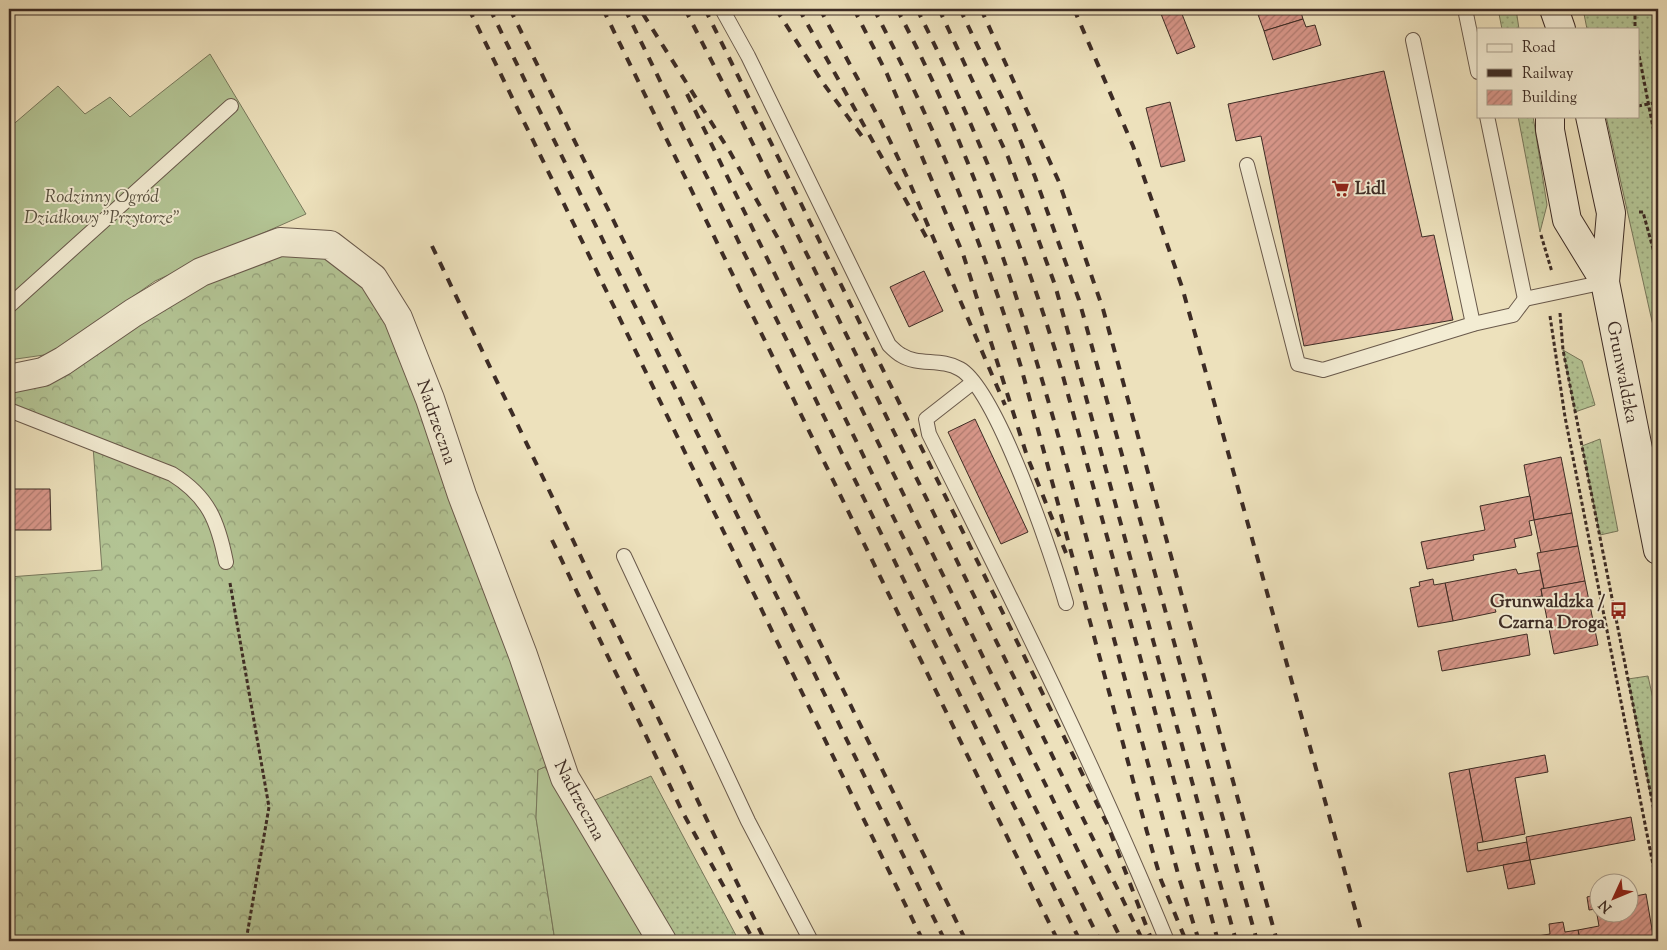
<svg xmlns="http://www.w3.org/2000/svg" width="1667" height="950" font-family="'Sorts Mill Goudy',serif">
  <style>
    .grass { fill: url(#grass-dots); stroke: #78785c }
    .forest { fill: url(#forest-crowns); stroke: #78785c }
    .garden { fill: #b3c494; stroke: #78785c }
    .building { fill: url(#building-hatch); stroke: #3d2c25 }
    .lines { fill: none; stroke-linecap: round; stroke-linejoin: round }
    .lane-casing { stroke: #69594b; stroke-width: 16 }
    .street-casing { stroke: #69594b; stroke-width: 30 }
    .secondary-casing { stroke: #3d2c25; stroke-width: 30 }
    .path { stroke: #3d2c25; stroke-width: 3; stroke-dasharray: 4 2.5; stroke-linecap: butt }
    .lane { stroke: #f3ecd3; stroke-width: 14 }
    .street { stroke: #f3ecd3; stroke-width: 28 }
    .secondary { stroke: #f3ecd3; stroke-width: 28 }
    .rail { stroke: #3d2c25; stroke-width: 4; stroke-dasharray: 9 9; stroke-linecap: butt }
    .labels { text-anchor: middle; stroke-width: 4; stroke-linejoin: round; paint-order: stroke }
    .poi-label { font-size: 18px; font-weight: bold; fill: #3d2c25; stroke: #f3ecd3; text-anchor: start }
    .park-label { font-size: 18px; font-style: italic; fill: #5a5241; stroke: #f3ecd3 }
    .street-label { font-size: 18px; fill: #3d2c25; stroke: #f3ecd3 }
  </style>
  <defs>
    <pattern id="grass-dots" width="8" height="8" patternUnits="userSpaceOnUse" patternTransform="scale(1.25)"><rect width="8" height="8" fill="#b3c494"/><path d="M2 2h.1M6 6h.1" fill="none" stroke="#939f79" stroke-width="1.8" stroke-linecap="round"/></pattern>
    <pattern id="forest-crowns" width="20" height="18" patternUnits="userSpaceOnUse" patternTransform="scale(1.25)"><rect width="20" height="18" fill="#b3c494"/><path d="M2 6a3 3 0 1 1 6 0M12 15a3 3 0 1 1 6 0" fill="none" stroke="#939f79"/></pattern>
    <pattern id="building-hatch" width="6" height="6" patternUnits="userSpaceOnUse" patternTransform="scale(1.25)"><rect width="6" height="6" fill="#d79689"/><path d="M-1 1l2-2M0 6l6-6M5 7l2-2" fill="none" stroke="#b07b70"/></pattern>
  </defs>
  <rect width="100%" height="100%" fill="#ede1bc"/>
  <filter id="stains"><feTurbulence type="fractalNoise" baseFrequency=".004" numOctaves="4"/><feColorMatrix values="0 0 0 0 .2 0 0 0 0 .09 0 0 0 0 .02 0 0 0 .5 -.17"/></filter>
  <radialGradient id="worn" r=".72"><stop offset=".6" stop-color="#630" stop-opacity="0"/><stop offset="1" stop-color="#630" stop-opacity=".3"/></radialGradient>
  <!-- grass -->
  <g class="grass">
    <path d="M1498 9H1516L1519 29H1502Z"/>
    <path d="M1583 9H1652L1658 40V348L1606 116H1638V29H1587Z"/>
    <path d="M1518 116H1533L1547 205 1540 232Z"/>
    <path d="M1563 350 1582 361 1595 405 1575 412Z"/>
    <path d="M1600 439 1618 531 1600 535 1582 446Z"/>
    <path d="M1648 676 1658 722V796L1651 797 1628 679Z"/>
    <path d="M651 776 739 941H672L588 803Z"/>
  </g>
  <!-- forest -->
  <path class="forest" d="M280 244 329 247 370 280 554 763 538 770 536 818 555 941H9V577L102 570 93 446 9 413V378L134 314Z"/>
  <!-- garden -->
  <g class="garden">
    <path d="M210 54 306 214 155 281 51 354 9 360V128L58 86 85 114 110 97 130 117Z"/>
    <path d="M545 767 651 941H555L536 818 538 770Z"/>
  </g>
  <!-- building -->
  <g class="building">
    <path d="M1159 9H1180L1195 47 1177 54Z"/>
    <path d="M1256 9H1300L1303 19 1264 31Z"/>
    <path d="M1303 19 1306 27 1315 25 1321 45 1273 60 1264 31Z"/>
    <path d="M1384 71 1422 237 1434 235 1453 320 1304 346 1261 136 1236 141 1228 104Z"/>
    <path d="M1170 102 1185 161 1161 167 1146 108Z"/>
    <path d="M924 271 943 311 909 327 890 287Z"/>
    <path d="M975 419 1028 532 1001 544 948 432Z"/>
    <path d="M1561 457 1572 513 1534 520 1524 465Z"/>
    <path d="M9 489H50L51 530H9Z"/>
    <path d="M1530 496 1534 520 1529 521 1532 535 1514 539 1516 547 1473 555 1474 560 1427 569 1421 542 1485 530 1480 506Z"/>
    <path d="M1572 513 1578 546 1541 553 1534 520Z"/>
    <path d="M1578 546 1585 581 1544 589 1537 553Z"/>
    <path d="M1516 569 1518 574 1540 570 1544 589H1541L1542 596 1494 605 1496 612 1453 621 1445 583Z"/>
    <path d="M1433 579 1434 585 1445 583 1453 621 1418 627 1410 588 1420 586 1419 582Z"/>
    <path d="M1585 581 1598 645 1554 654 1541 589Z"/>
    <path d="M1527 634 1530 655 1442 671 1438 651Z"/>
    <path d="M1545 755 1548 772 1515 778 1525 834 1483 842 1469 769Z"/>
    <path d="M1469 769 1483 842 1477 843 1478 851 1527 842 1530 860 1467 872 1449 773Z"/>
    <path d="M1631 817 1635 840 1530 860 1526 837Z"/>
    <path d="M1530 860 1535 884 1508 889 1503 865Z"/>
    <path d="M1600 894V912H1630V897L1646 894 1654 941H1580L1578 930 1599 926 1596 909 1589 910 1587 897Z"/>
    <path d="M1563 922 1565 932 1578 930 1580 941H1507L1550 934 1549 924Z"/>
  </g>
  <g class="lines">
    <defs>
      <g id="lane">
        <path d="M722 9 748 56 889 345C893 349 897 353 901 355 918 366 941 358 960 369 997 390 1053 558 1066 603"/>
        <path d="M1465 9 1478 72"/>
        <path d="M1413 40 1473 324"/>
        <path d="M1487 116 1525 299 1605 282"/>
        <path d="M1247 165 1298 364 1323 370 1473 324 1513 315 1525 299"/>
        <path d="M9 306 231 106"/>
        <path d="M972 383 926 419 929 434C1013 601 1096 768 1167 941"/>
        <path d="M9 410 172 474C209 497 218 522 226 562"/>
        <path d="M624 556 748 821 811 941"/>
      </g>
      <path id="street" d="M9 379 43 372 63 361 133 313 201 272 280 242 330 245 373 278 398 318 430 399 462 495 523 655 565 778 662 941"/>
      <g id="secondary">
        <path d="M1554 9 1561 29"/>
        <path d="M1550 116V130L1567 220 1605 282"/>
        <path d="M1590 116 1611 213 1605 282 1658 550"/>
      </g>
    </defs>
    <!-- lane casing -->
    <use href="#lane" class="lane-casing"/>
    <!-- street casing -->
    <use href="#street" class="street-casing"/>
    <!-- secondary casing -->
    <use href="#secondary" class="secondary-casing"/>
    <!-- path -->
    <g class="path">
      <path d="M1635 9V29"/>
      <path d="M1638 50 1658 153"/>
      <path d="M1638 106 1658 102"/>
      <path d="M1639 212H1643L1658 267"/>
      <path d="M1541 235 1552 272"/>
      <path d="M1560 313 1563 350 1658 831"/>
      <path d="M1550 316 1565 417 1658 890"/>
      <path d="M230 583 269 807 246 941"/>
    </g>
    <!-- lane -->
    <use href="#lane" class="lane"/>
    <!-- street -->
    <use href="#street" class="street"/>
    <!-- secondary -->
    <use href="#secondary" class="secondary"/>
    <!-- rail -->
    <g class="rail">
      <path d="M469 9 923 941"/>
      <path d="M490 9 945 941"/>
      <path d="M510 9 966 941"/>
      <path d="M603 9 1058 941"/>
      <path d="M625 9 1080 941"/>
      <path d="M685 9 728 93 1143 941"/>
      <path d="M705 9 1108 826 1152 941"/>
      <path d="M776 9 823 83 864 139"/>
      <path d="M799 9 929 242"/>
      <path d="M820 9 881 122 908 179 1005 405"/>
      <path d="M854 9 887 74 963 254 1027 456 1066 553"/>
      <path d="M874 9C934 125 983 243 1021 367L1147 832 1161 880 1186 941"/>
      <path d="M897 9C985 176 1035 348 1084 529 1116 646 1148 764 1180 881L1199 941"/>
      <path d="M917 9C975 125 1023 245 1061 369L1218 941"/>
      <path d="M939 9 1008 157 1055 285 1236 941"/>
      <path d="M960 9 1008 110 1035 177 1079 300 1257 941"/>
      <path d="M981 9 1059 182 1103 309 1277 941"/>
      <path d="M1074 9 1133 146 1182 287 1364 941"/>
      <path d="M643 14 730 152 780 242 1122 941"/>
      <path d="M687 94 1100 941"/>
      <path d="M432 246 765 941"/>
      <path d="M552 540 683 813 754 941"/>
    </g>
  </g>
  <!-- icons -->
  <defs>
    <symbol id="supermarket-bare" viewBox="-9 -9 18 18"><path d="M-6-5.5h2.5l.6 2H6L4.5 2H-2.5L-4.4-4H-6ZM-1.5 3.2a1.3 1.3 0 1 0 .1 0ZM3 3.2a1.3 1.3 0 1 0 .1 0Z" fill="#8f2418" stroke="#f3ecd3" stroke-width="2.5" paint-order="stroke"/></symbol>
    <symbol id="bus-bare" viewBox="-9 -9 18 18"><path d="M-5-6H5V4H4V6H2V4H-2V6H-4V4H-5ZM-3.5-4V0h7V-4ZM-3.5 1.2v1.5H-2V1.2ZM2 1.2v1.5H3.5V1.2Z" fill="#8f2418" stroke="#f3ecd3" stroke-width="2.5" paint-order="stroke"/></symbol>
  </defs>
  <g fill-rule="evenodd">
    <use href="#supermarket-bare" x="1328" y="176" width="25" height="25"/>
    <use href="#bus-bare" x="1606" y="598" width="25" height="25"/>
  </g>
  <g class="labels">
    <!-- poi labels -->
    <g class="poi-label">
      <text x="1355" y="194">Lidl</text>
      <text x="1605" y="607" text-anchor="end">Grunwaldzka /<tspan x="1605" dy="21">Czarna Droga</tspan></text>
    </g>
    <!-- park labels -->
    <g class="park-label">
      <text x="102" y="202">Rodzinny Ogród<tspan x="102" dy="21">Działkowy "Przytorze"</tspan></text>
    </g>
    <!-- street labels -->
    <g class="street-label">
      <text transform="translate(1623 372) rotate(79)" y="6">Grunwaldzka</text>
      <text transform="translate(437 422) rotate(71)" y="6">Nadrzeczna</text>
      <text transform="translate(580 800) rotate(62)" y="6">Nadrzeczna</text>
    </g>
  </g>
  <!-- margin -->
  <rect width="1667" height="950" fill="none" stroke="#ede1bc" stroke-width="30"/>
  <rect x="10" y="10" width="1647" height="930" fill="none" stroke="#3d2c25" stroke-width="2.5"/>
  <rect x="15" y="15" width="1637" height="920" fill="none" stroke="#3d2c25"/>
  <!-- legend -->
  <rect x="1477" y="28" width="162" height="90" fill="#f3ecd3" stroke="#aa9f8d"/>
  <rect x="1487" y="44" width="25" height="8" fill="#f3ecd3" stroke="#aa9f8d"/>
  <text x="1522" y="52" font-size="15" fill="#3d2c25">Road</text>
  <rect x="1487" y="69" width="25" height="8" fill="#3d2c25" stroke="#aa9f8d"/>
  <text x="1522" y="78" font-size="15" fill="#3d2c25">Railway</text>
  <rect x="1487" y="90" width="25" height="15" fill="url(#building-hatch)" stroke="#aa9f8d"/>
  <text x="1522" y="102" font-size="15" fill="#3d2c25">Building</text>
  <!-- north arrow -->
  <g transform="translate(1614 898) rotate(226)"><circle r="24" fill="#f3ecd3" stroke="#aa9f8d"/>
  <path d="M0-4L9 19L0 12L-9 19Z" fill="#8f2418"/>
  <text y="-8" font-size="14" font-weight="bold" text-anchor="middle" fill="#3d2c25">N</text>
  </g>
  <rect width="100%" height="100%" filter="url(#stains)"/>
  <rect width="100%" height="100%" fill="url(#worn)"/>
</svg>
